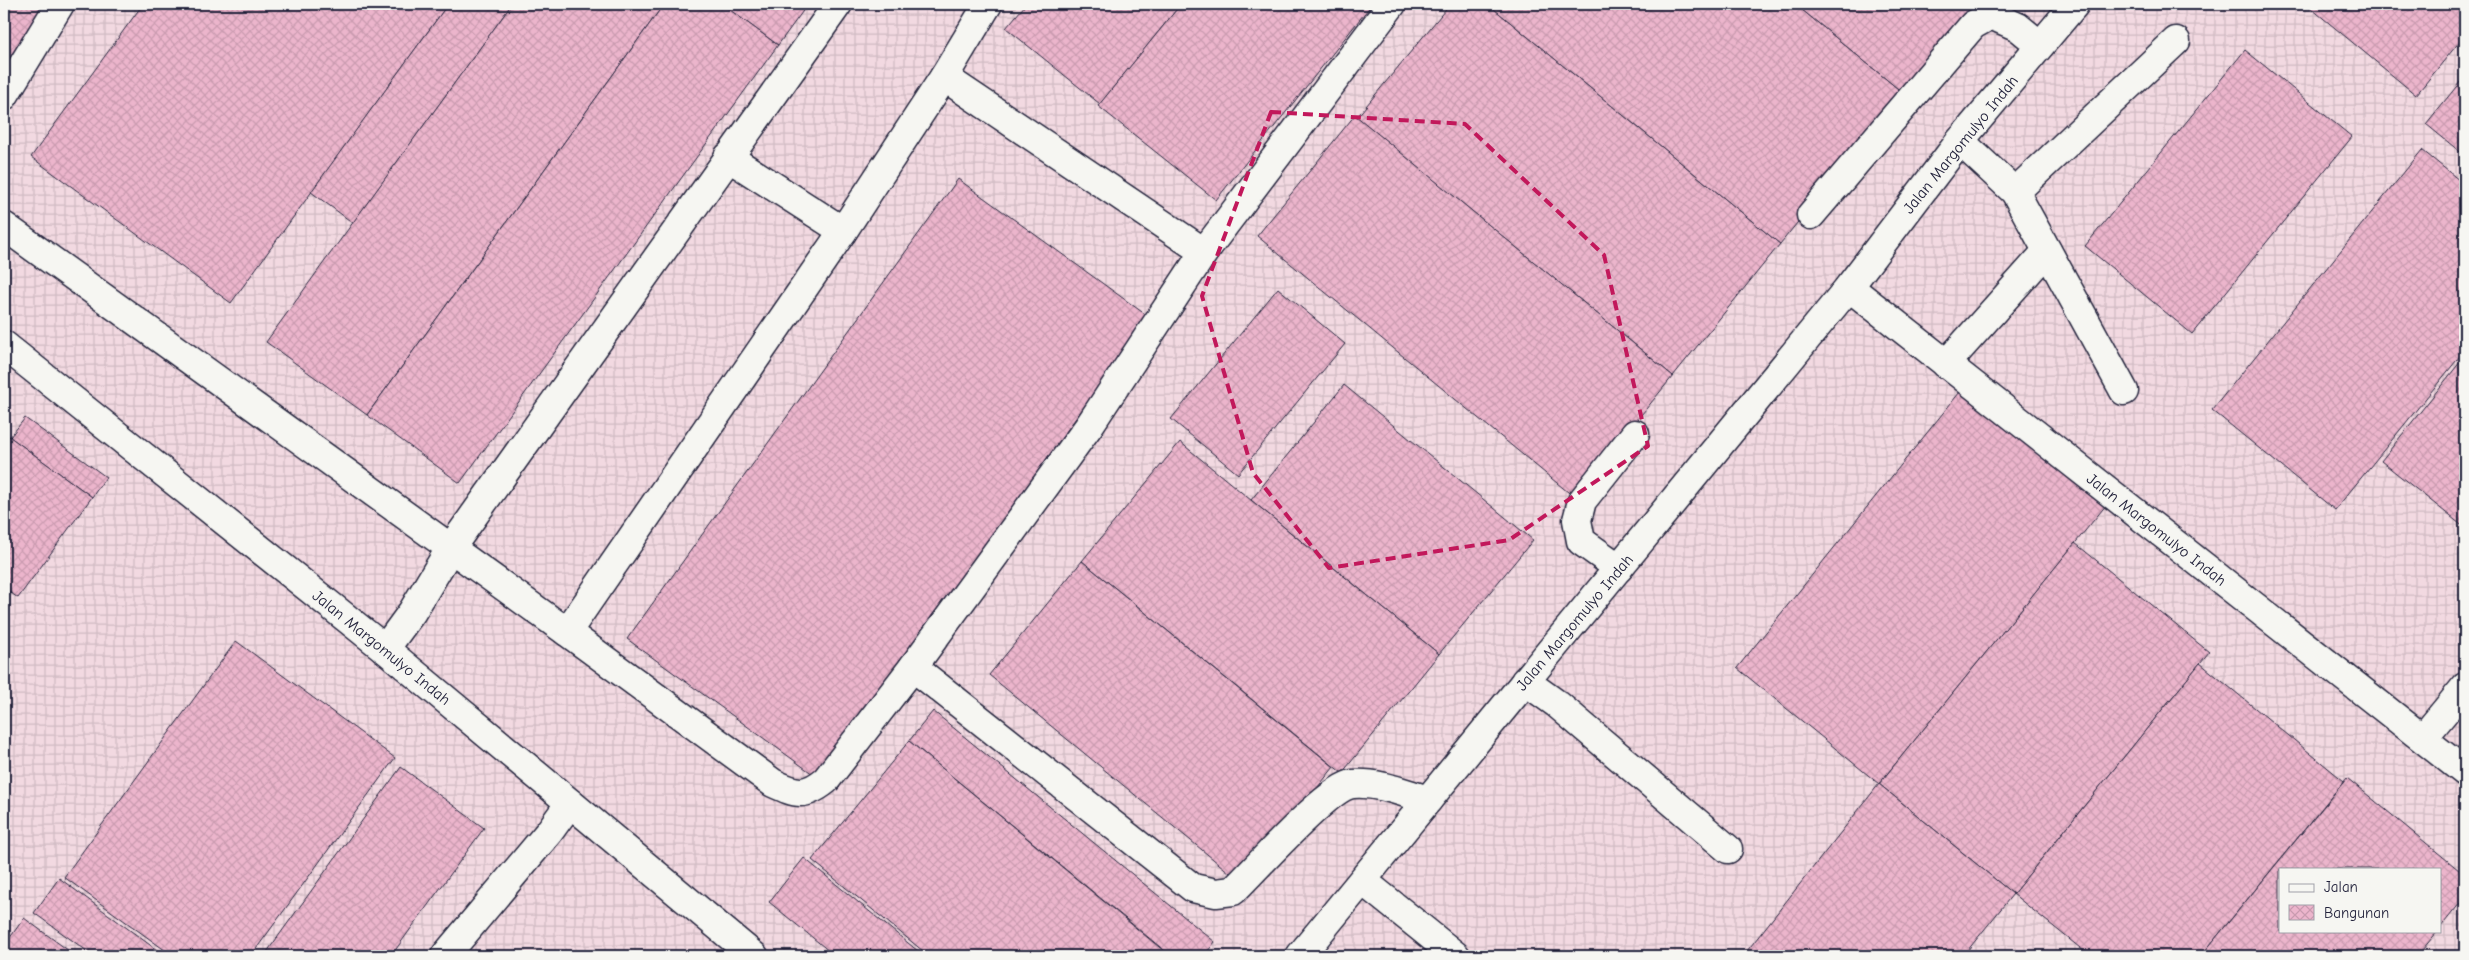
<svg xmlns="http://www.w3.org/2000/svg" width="2469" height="960" font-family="'Comic Neue',sans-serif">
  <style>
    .industrial { fill: url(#industrial-grid); fill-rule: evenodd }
    .building { fill: url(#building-cross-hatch); stroke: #22223b }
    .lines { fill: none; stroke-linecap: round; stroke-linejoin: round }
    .minor-casing { stroke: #22223b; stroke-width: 31 }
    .minor { stroke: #f6f6f2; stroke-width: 28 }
    .marked { fill: none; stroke: #c2185b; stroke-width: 4; stroke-dasharray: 10 6; stroke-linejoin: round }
    .labels { text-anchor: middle; stroke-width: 5; stroke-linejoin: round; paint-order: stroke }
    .street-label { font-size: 16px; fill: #22223b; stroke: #f6f6f2 }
  </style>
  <defs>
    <pattern id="industrial-grid" width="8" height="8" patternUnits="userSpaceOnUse" patternTransform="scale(1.25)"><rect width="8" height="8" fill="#f2d9e1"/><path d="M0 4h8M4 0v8" fill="none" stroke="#cfbac2"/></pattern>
    <pattern id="building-cross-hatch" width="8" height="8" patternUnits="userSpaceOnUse" patternTransform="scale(1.25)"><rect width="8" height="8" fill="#ecb5cc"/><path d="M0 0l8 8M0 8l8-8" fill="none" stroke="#ca9bb0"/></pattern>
  </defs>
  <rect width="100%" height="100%" fill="#f4e9ea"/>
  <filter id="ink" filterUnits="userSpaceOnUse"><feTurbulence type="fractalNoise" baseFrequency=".02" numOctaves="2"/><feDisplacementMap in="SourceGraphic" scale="10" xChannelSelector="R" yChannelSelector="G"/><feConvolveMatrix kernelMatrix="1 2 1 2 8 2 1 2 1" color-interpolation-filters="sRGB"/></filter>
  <g filter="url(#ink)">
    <!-- industrial -->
    <path class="industrial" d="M4 4H2465V956H4ZM2280 869H2440V931H2280Z"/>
    <!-- building -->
    <g class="building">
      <path d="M4 4H52L4 71Z"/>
      <path d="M143 4H448L231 303 31 157Z"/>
      <path d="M448 4H512L353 223 311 192Z"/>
      <path d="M512 4H664L367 415 266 342Z"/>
      <path d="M664 4H722L778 45 460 483 367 415Z"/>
      <path d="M722 4H808L778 45Z"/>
      <path d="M1026 4H1181L1100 104 1006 28Z"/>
      <path d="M1181 4H1372L1216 200 1098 106Z"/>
      <path d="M1450 4H1488L1780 244 1673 376 1357 117Z"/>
      <path d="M1488 4H1795L1903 93 1780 244Z"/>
      <path d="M1795 4H1982L1921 78 1903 93Z"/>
      <path d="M2306 4H2465V35L2416 95Z"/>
      <path d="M2245 50 2352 137 2192 334 2085 246Z"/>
      <path d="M2465 76V156L2426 124Z"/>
      <path d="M1355 115 1673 376 1574 497 1257 236Z"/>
      <path d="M2422 150 2465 185V350L2335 510 2212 410Z"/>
      <path d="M958 179 1149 317 817 777 627 639Z"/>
      <path d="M1278 288 1345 344 1238 474 1171 419Z"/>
      <path d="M2465 356V528L2381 461Z"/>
      <path d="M1344 385 1533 540 1439 654 1251 500Z"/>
      <path d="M1964 387 2107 504 1879 784 1737 668Z"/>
      <path d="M25 418 106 477 92 497 10 437Z"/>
      <path d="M6 434 92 497 18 598 4 588V438Z"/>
      <path d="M1180 442 1439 654 1342 773 1082 561Z"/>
      <path d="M2075 543 2209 652 2013 894 1879 784Z"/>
      <path d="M1082 561 1334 767 1241 882 989 675Z"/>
      <path d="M236 641 395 758 251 956H173L64 877Z"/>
      <path d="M2200 663 2344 781 2201 956H2090L2013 894Z"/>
      <path d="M933 711 1215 942 1204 956H1171L909 741Z"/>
      <path d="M909 741 1170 956H929L812 860Z"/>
      <path d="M401 767 484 828 391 956H264Z"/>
      <path d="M2347 778 2465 875V897L2440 928V869H2280V931H2438L2417 956H2201Z"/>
      <path d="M1879 784 2013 894 1963 956H1743Z"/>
      <path d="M804 858 924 956H835L769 902Z"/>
      <path d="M59 878 165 956H94L34 913Z"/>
      <path d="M24 918 76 956H4V946Z"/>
    </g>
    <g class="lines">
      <defs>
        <g id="minor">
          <path d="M944 77 988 4"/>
          <path d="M4 96 60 4"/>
          <path d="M1960 141 2015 192 2124 391"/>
          <path d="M2015 192 2176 41"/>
          <path d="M1811 215 1973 25 1991 15 2018 27 2040 45"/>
          <path d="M4 226 567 632 773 783C797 794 805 797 826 780L913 667 1089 426 1204 252 1392 4"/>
          <path d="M843 231 944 77 1204 252"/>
          <path d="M1849 287 2465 772"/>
          <path d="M4 345 385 649 754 956"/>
          <path d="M1946 364 2047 251"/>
          <path d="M1619 568 1581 541 1577 520 1582 501 1635 434"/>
          <path d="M567 632 843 231 728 157"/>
          <path d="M385 649 412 612 450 549 838 4"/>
          <path d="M913 667 1193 888 1216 893 1233 891C1254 871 1329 786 1353 784 1379 782 1404 793 1428 800"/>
          <path d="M1525 681 1557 704 1728 849"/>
          <path d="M2423 738 2465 687"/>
          <path d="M1363 881 1456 956"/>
          <path d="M445 956 549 832 570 803"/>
          <path d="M1300 956 1849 287 1960 141 2075 4"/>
        </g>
      </defs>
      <!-- minor casing -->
      <use href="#minor" class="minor-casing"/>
      <!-- minor -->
      <use href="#minor" class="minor"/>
    </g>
  </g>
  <!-- marked area -->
  <path class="marked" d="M1271 112 1465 124 1604 255 1648 446 1509 540 1329 568 1253 473 1202 296Z"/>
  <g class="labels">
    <!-- street labels -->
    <g class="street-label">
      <text transform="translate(1960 144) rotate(-51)" y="6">Jalan Margomulyo Indah</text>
      <text transform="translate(2157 529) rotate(38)" y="6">Jalan Margomulyo Indah</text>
      <text transform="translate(1574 622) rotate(-50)" y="6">Jalan Margomulyo Indah</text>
      <text transform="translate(382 647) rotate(39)" y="6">Jalan Margomulyo Indah</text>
    </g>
  </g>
  <!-- margin -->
  <rect width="2469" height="960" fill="none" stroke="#f6f6f2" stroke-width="20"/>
  <rect x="10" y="10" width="2449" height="940" fill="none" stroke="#22223b" stroke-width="2" filter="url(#ink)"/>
  <!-- legend -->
  <rect x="2279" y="868" width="162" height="65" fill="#f6f6f2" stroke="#a1a1a9"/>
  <rect x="2289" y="884" width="25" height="8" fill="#f6f6f2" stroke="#a1a1a9"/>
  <text x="2324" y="892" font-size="15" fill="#22223b">Jalan</text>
  <rect x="2289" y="905" width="25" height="15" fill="url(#building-cross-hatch)" stroke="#a1a1a9"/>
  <text x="2324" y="918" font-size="15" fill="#22223b">Bangunan</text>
</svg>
